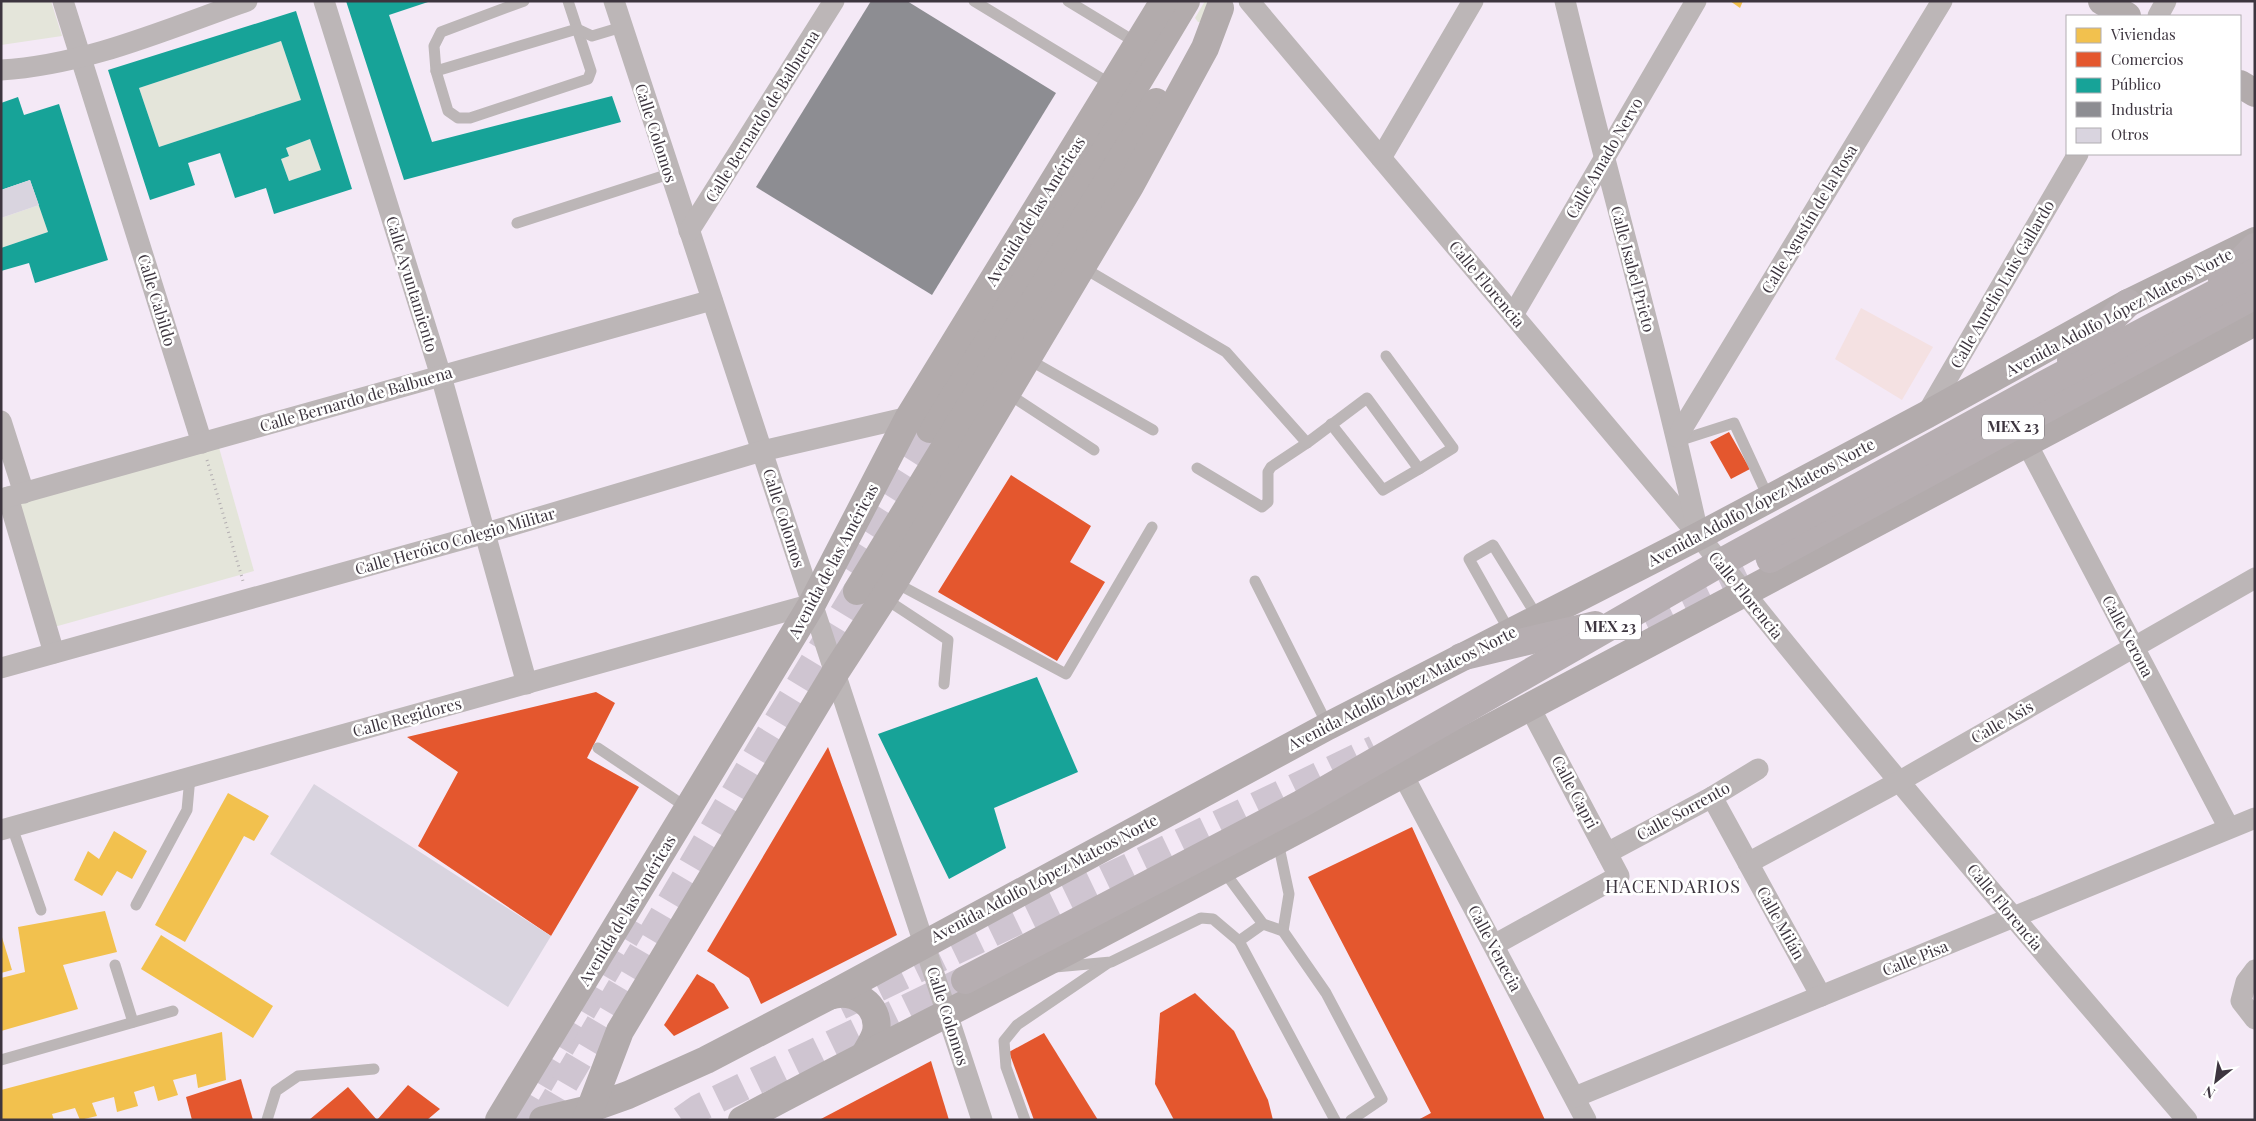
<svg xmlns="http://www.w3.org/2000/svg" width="2256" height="1121" font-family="'Playfair Display',serif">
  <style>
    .education { fill: #f4e1e2 }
    .green { fill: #e4e5da }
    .homes { fill: #f2c14e }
    .shops { fill: #e4572e }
    .public { fill: #17a398; fill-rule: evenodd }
    .industry { fill: #8d8d92 }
    .building { fill: #d9d4df }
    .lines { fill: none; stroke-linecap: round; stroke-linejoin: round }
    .secondary-tunnel { stroke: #cfc5d1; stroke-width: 28; stroke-dasharray: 28 14; stroke-linecap: butt }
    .primary-tunnel { stroke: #cfc5d1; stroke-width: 28; stroke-dasharray: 28 14; stroke-linecap: butt }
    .path { stroke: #b3aeb1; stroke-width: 3; stroke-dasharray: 1 4; stroke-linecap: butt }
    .lane { stroke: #bcb6b7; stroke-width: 11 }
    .street { stroke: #bcb6b7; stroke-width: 21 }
    .secondary { stroke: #b2abac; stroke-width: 28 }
    .primary { stroke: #b6aeb1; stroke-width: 28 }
    .labels { text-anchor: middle; stroke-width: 5; stroke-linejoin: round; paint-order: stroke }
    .shield { fill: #fff; stroke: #777279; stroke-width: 1 }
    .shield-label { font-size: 15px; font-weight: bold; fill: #3d353f }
    .street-label { font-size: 16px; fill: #3d353f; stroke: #fff }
    .neighbourhood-label { font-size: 18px; letter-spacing: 1px; fill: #3d353f; stroke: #fff }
  </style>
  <rect width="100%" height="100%" fill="#f4e9f6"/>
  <!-- education -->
  <path class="education" d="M1861 308 1933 347 1902 400 1835 359Z"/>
  <!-- green -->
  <g class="green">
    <path d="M1 1H51L62 36 1 45Z"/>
    <path d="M1205 1H1215L1202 22H1198L1195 18Z"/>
    <path d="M281 41 301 100 159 147 139 88Z"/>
    <path d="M310 139 321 170 289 181 281 159 289 155 286 148Z"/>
    <path d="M39 205 48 232 1 248V218Z"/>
    <path d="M218 444 254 571 40 631 4 504Z"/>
  </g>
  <!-- homes -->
  <g class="homes">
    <path d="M1730 1H1743L1740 8Z"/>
    <path d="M228 793 269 816 254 841 244 836 185 942 155 925Z"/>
    <path d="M114 831 147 851 132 879 117 871 102 896 74 880 88 851 99 859Z"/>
    <path d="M105 911 117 952 63 965 78 1009 1 1031V978L25 972 18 927Z"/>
    <path d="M1 934 12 970 1 973Z"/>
    <path d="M161 935 273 1006 253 1038 141 969Z"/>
    <path d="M222 1032 226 1080 198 1088 196 1074 173 1080 178 1095 158 1101 154 1086 134 1092 138 1106 117 1112 114 1097 92 1103 97 1116 80 1120 75 1108 52 1114 54 1120H1V1090Z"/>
  </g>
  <!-- shops -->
  <g class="shops">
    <path d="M1729 432 1750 469 1731 479 1710 442Z"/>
    <path d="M1011 475 1091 526 1070 562 1105 582 1057 661 938 592Z"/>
    <path d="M596 692 615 703 587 758 639 787 551 936 418 846 458 772 407 737Z"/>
    <path d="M828 747 897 935 761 1004 749 978 707 951Z"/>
    <path d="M1412 827 1545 1120H1418L1431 1113 1308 877Z"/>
    <path d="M697 974 714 984 729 1008 674 1036 664 1025Z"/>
    <path d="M1195 993 1234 1031 1268 1100 1273 1120H1174L1155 1084 1160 1013Z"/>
    <path d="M1044 1033 1098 1120H1034L1009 1052Z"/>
    <path d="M931 1061 949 1120H819Z"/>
    <path d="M241 1079 253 1120H192L186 1097Z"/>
    <path d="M408 1085 440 1109 427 1120H309L348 1087 377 1120Z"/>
  </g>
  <!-- public -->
  <g class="public">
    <path d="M346 1H431L389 15 432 142 612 96 621 122 404 180Z"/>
    <path d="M296 11 352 189 274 214 266 188 235 198 220 153 188 163 195 185 150 200 108 70ZM281 41 301 100 159 147 139 88ZM310 139 321 170 289 181 281 159 289 156 286 148Z"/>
    <path d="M18 97 24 115 59 104 108 260 35 283 29 263 1 271V248L48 232 30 180 1 190V103Z"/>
    <path d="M1037 677 1078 772 994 808 1006 848 949 879 878 734Z"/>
  </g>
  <!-- industry -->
  <path class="industry" d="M871 1H907L1056 93 932 295 756 187Z"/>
  <!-- building -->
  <g class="building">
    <path d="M30 180 39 205 1 218V190Z"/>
    <path d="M314 784 551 936 508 1007 270 854Z"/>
  </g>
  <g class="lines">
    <!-- secondary-tunnel -->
    <g class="secondary-tunnel">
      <path d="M843 567 930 429"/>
      <path d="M518 1120 635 921"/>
      <path d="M543 1120 762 747 857 591"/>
    </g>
    <!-- primary-tunnel -->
    <g class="primary-tunnel">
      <path d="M1644 619 1770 559"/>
      <path d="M840 1006 1375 749"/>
      <path d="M682 1120 699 1108 965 980"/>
    </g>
    <!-- path -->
    <path class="path" d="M207 460 243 581"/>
    <!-- lane -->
    <g class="lane">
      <path d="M524 1 441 32 434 46 436 71 448 111 458 118H470L588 79 591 71 568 1"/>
      <path d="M974 1 1112 85"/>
      <path d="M1068 1 1137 43"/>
      <path d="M436 71 577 29 592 36 622 27"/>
      <path d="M517 223 669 174"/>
      <path d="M1082 267 1226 352 1307 443 1271 467 1268 472V502L1262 507 1197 468"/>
      <path d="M1026 358 1153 430"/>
      <path d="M1007 393 1094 450"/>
      <path d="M1331 424 1383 490 1419 469"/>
      <path d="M1678 441 1734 423 1769 499"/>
      <path d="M1307 443 1367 398 1419 469 1453 448 1386 356"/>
      <path d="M1255 581 1328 726"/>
      <path d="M894 582 1066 674 1152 527"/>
      <path d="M884 598 948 640 944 684"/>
      <path d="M1510 632 1469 559 1493 545 1538 618"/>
      <path d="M598 748 689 809"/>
      <path d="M12 827 41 910"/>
      <path d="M1278 842 1289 894 1283 931"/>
      <path d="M1223 870 1263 924 1283 931 1326 993 1382 1099 1351 1120"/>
      <path d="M136 905 187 810 190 777"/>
      <path d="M1239 941 1263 924"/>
      <path d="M115 965 133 1022"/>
      <path d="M1055 967 1111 962 1201 918 1213 919 1239 941 1335 1120"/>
      <path d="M1 1060 173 1011"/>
      <path d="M267 1120 276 1091 298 1076 374 1069"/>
      <path d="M1025 1120 1006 1067 1004 1041 1017 1025 1108 963"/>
    </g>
    <!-- street -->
    <g class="street">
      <path d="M63 1 202 443"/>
      <path d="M324 1 441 376 527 684"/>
      <path d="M614 1 982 1120"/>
      <path d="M1249 1 1699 536C1857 735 2021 927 2187 1120"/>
      <path d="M1565 1C1608 179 1659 355 1698 533"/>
      <path d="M2158 16 2166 1"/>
      <path d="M1 70C86 65 167 29 247 1"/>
      <path d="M1381 158 1473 1"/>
      <path d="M689 231 834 1"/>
      <path d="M1513 315 1696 1"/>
      <path d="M1926 415 2078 154"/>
      <path d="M1 421 24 493"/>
      <path d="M1677 437 1942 1"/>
      <path d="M2027 444 2229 828"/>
      <path d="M8 497 54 653"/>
      <path d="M1 499 712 300"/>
      <path d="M1 668 486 533 762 451 909 417"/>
      <path d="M1403 775 1586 1120"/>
      <path d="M1712 797 1821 996"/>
      <path d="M1 830 812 604"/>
      <path d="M1607 853 1712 797 1758 769"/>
      <path d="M1748 863 1900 781 2255 578"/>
      <path d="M1494 945 1619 876 1530 708"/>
      <path d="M2255 970 2246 982 2241 1001 2255 1019"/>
      <path d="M1575 1097 2255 818"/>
    </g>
    <!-- secondary -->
    <g class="secondary">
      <path d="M2102 1 2127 16"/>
      <path d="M2240 84 2255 93"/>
      <path d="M930 429 1186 1"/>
      <path d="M857 591 1156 102"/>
      <path d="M829 996C853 988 881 1004 876 1032 874 1040 869 1047 865 1054"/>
      <path d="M499 1120 812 604 909 417 1164 1"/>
      <path d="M543 1120 589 1109 628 1095 706 1060 829 996 1328 726 1699 536 1926 415 2128 303 2255 241"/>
      <path d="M586 1120 620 1031 835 673 894 582 1130 186 1205 48 1220 8"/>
      <path d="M742 1120C866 1053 992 992 1116 926 1496 727 1876 526 2255 322"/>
    </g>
    <!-- primary -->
    <g class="primary">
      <path d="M2222 280 2255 247"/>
      <path d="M2071 360 2128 303"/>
      <path d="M1770 559 2255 295"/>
      <path d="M1461 657 1595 625"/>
      <path d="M965 980 1301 804 1720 563 2049 382 2255 272"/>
    </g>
  </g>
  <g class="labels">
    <!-- shield labels -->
    <g class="shield">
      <rect x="1982" y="414.5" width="62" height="25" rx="4"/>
      <rect x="1579" y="614.5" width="62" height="25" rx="4"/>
    </g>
    <g class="shield-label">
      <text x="2013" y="432">MEX 23</text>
      <text x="1610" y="632">MEX 23</text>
    </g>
    <!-- street labels -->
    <g class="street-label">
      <text transform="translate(762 116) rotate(-58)" y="6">Calle Bernardo de Balbuena</text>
      <text transform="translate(656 133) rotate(72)" y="6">Calle Colomos</text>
      <text transform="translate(1604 158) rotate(-60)" y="6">Calle Amado Nervo</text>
      <text transform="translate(1035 211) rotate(-58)" y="6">Avenida de las Américas</text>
      <text transform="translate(1809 219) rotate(-59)" y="6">Calle Agustín de la Rosa</text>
      <text transform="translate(1633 269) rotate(75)" y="6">Calle Isabel Prieto</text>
      <text transform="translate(412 284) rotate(73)" y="6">Calle Ayuntamiento</text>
      <text transform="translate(1487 284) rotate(50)" y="6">Calle Florencia</text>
      <text transform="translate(2002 284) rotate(-60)" y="6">Calle Aurelio Luis Gallardo</text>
      <text transform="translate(157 300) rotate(73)" y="6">Calle Cabildo</text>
      <text transform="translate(2119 312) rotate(-28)" y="6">Avenida Adolfo López Mateos Norte</text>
      <text transform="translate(356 399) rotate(-16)" y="6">Calle Bernardo de Balbuena</text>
      <text transform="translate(1761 502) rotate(-28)" y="6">Avenida Adolfo López Mateos Norte</text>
      <text transform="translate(784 518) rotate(72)" y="6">Calle Colomos</text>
      <text transform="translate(455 541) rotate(-16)" y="6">Calle Heróico Colegio Militar</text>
      <text transform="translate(833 561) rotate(-62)" y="6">Avenida de las Américas</text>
      <text transform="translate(1746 595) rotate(51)" y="6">Calle Florencia</text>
      <text transform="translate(2128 636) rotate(62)" y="6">Calle Verona</text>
      <text transform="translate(1402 688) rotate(-27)" y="6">Avenida Adolfo López Mateos Norte</text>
      <text transform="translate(407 717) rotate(-15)" y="6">Calle Regidores</text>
      <text transform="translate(2002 722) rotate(-30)" y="6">Calle Asis</text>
      <text transform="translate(1575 792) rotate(62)" y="6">Calle Capri</text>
      <text transform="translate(1683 811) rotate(-29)" y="6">Calle Sorrento</text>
      <text transform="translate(1044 878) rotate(-28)" y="6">Avenida Adolfo López Mateos Norte</text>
      <text transform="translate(2005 907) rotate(50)" y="6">Calle Florencia</text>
      <text transform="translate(627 910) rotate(-59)" y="6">Avenida de las Américas</text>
      <text transform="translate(1781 923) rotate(61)" y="6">Calle Milán</text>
      <text transform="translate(1495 948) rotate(62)" y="6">Calle Venecia</text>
      <text transform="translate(1915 958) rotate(-22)" y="6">Calle Pisa</text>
      <text transform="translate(948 1016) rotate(72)" y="6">Calle Colomos</text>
    </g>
    <!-- neighbourhood labels -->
    <g class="neighbourhood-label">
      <text x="1673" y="893">HACENDARIOS</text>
    </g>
  </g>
  <!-- border -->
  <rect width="2256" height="1121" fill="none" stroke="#3d353f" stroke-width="5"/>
  <!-- legend -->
  <rect x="2066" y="15" width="175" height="140" fill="#ffffff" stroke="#b1aeb2"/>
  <rect x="2076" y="28" width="25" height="15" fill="#f2c14e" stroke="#b1aeb2"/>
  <text x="2111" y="40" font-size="15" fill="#3d353f">Viviendas</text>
  <rect x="2076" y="52" width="25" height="15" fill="#e4572e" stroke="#b1aeb2"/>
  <text x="2111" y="65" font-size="15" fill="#3d353f">Comercios</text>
  <rect x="2076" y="78" width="25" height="15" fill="#17a398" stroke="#b1aeb2"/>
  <text x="2111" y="90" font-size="15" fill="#3d353f">Público</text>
  <rect x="2076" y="102" width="25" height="15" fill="#8d8d92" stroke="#b1aeb2"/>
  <text x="2111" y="115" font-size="15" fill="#3d353f">Industria</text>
  <rect x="2076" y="128" width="25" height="15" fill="#d9d4df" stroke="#b1aeb2"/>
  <text x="2111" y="140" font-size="15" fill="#3d353f">Otros</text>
  <!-- north arrow -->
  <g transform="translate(2216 1081) rotate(210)" stroke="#ffffff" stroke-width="4" paint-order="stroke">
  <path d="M0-4L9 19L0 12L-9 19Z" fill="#3d353f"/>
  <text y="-8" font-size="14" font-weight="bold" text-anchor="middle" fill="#3d353f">N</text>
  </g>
</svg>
